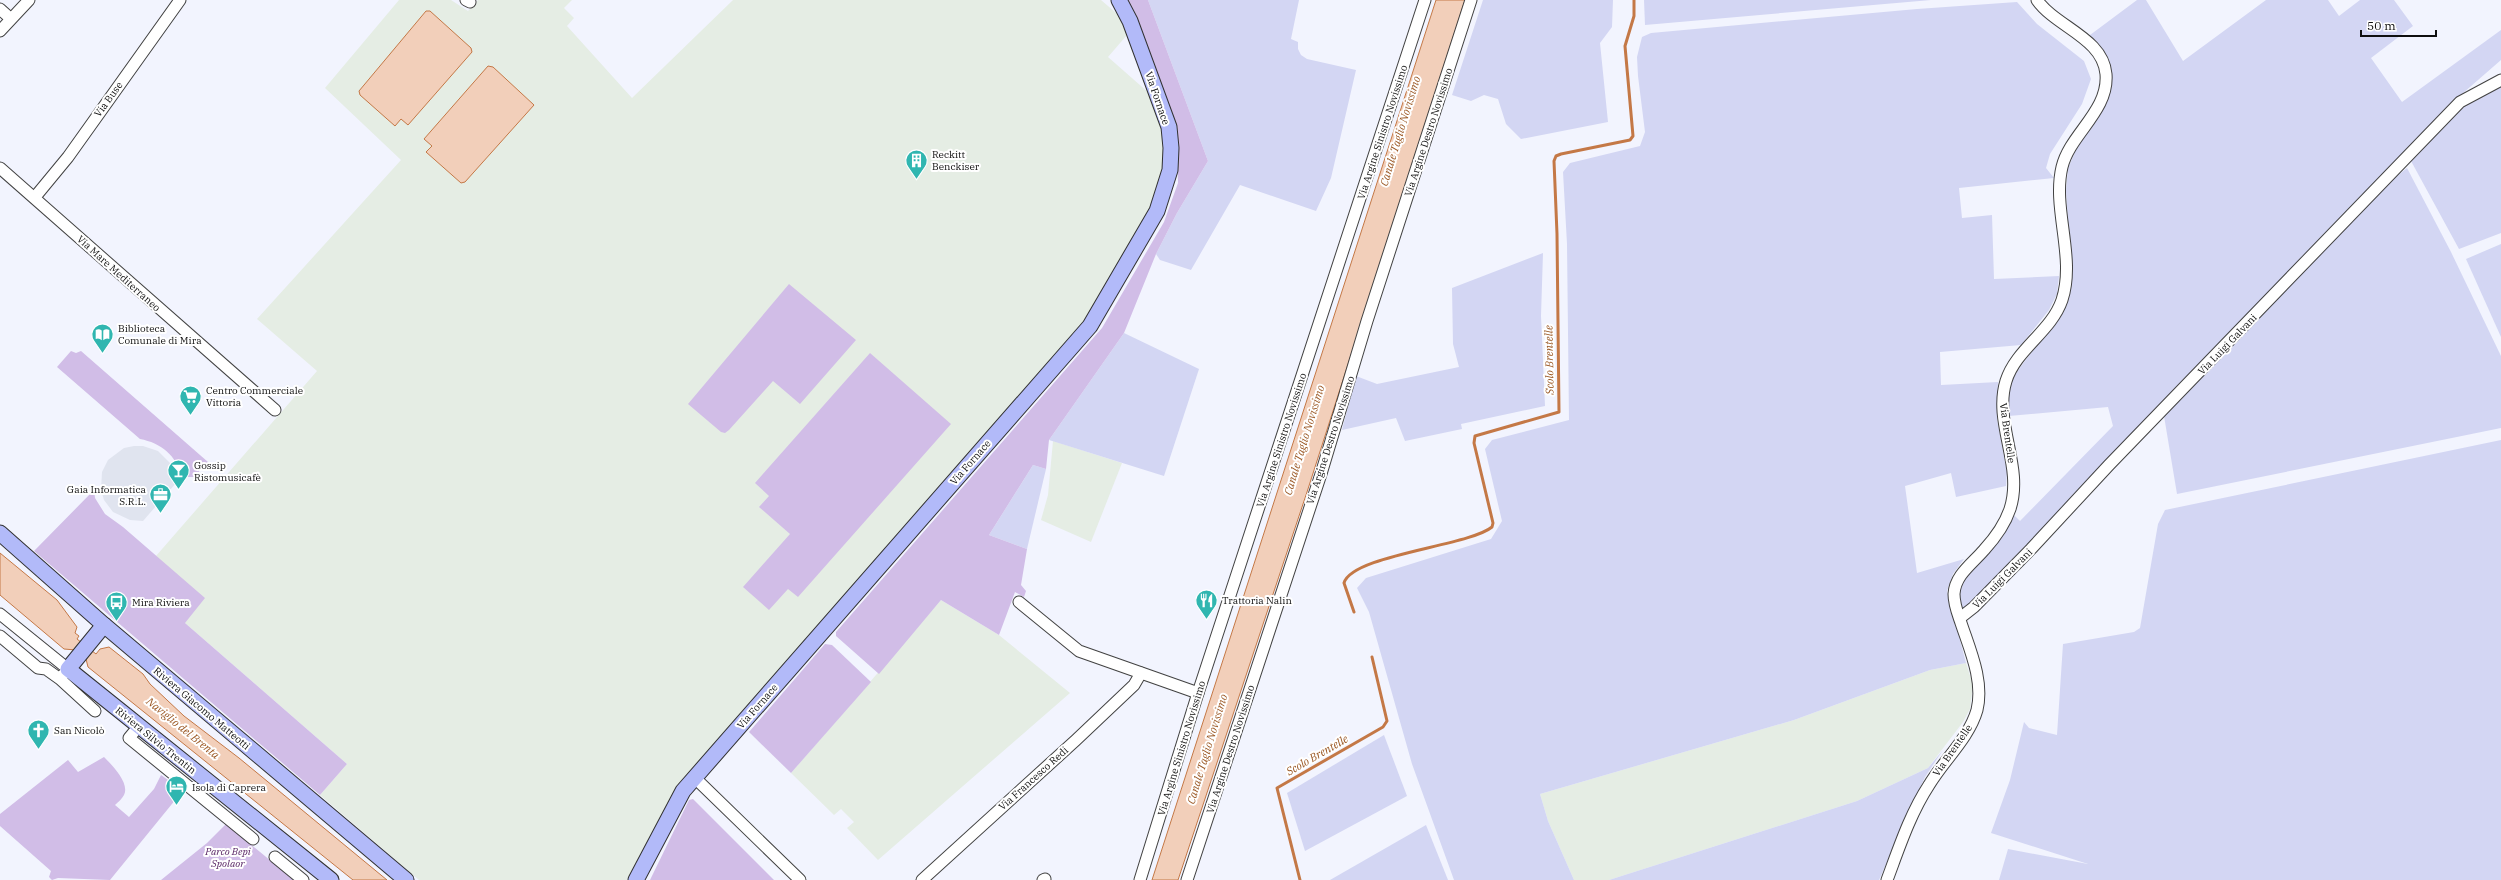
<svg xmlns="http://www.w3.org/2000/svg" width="2501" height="880" font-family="'IBM Plex Serif',serif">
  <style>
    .industrial { fill: #e5ede4 }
    .farmland { fill: #d3d6f3 }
    .green { fill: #d1bde7 }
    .plaza { fill: #e0e4ef }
    .water { fill: #f2cfba; stroke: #c47846 }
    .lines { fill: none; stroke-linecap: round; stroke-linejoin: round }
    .stream { stroke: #c47846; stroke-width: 3 }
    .street-casing { stroke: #424242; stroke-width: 13 }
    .secondary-casing { stroke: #313131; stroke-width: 17 }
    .street { stroke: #fff; stroke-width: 11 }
    .secondary { stroke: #b2baf9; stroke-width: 15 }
    .labels { text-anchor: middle; stroke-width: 4; stroke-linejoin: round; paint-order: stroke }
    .street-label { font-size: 10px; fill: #0f0f0f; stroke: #fff }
    .poi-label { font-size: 10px; fill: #0f0f0f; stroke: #fff; text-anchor: start }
    .park-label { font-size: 10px; font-style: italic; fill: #562363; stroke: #fff }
    .water-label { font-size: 11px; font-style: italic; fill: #995520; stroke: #fff }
  </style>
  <rect width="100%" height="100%" fill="#f2f4fe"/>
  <!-- industrial -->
  <g class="industrial">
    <path d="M399 0H451L468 11 478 0H572L564 8 574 18 567 26 632 98 733 0H1101L1122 18 1127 35 1108 57 1149 93 1166 137 1161 193 1088 317 679 784 627 880H419L320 795 347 764 185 623 156 556 317 371 257 319 401 160 325 88Z"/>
    <path d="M1053 441 1122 463 1091 542 1041 520 1048 495Z"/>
    <path d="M941 600 999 635 1070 693 878 860 847 828 854 822 841 809 834 815 791 773Z"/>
    <path d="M1966 663 1973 685 1970 709 1963 722 1928 768 1857 801 1609 880H1574L1548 821 1540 794 1794 720 1930 670Z"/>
  </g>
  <!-- farmland -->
  <g class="farmland">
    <path d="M1148 0H1299L1291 39 1298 42V49L1301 55 1307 59 1356 70 1331 178 1316 211 1240 185 1191 270 1160 260 1156 254 1177 213 1208 161Z"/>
    <path d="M1483 0H1613L1612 27 1600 43 1608 122 1521 139 1506 124 1498 99 1484 95 1471 101 1452 95Z"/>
    <path d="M1644 0H1931L1645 25Z"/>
    <path d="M2137 0H2146L2183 61 2266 0H2328L2339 16 2360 0H2394L2413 26 2371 58 2402 102 2501 30V60L2447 107 1973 604 1963 609 1961 607 1958 591 1961 584 2013 514 2020 521 2113 426 2108 407 2009 416 2007 401 2013 377 2057 318 2070 254 2066 191 2068 168 2076 150 2099 113 2110 83 2086 38Z"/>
    <path d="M2017 2 2037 24 2084 61 2091 79 2082 104 2050 154 2046 168 2054 178 1959 188 1962 218 1992 215 1994 279 2059 276 2057 294 2049 310 2021 345 1940 352 1941 385 1998 382 1997 419 2007 472 2006 486 1956 497 1951 473 1905 486 1917 573 1964 559 1953 574 1947 591 1966 663 1930 670 1794 720 1540 794 1548 821 1574 880H1454L1412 764 1369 612 1357 588 1366 578 1491 539 1502 521 1485 449 1492 440 1569 420 1567 244 1563 172 1570 163 1640 146 1645 132 1638 76 1637 57 1642 37 1651 33 1917 9Z"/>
    <path d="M2501 84V233L2459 249 2411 161 2458 108Z"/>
    <path d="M2407 168 2451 252 2501 356V428L2177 494 2164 416 2392 180Z"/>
    <path d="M2501 244V337L2466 259Z"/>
    <path d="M1543 253 1541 316 1545 406 1461 424 1462 429 1405 441 1396 418 1342 430 1356 376 1377 384 1459 367 1453 344 1452 288Z"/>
    <path d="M1124 333 1199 369 1164 476 1049 440Z"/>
    <path d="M2501 440V880H1999L2008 849 2088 864 1991 833 2010 780 2024 722 2029 728 2057 735 2063 644 2134 632 2140 628 2158 524 2165 510Z"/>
    <path d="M1033 465 1046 469 1027 549 989 535Z"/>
    <path d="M1384 735 1407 796 1305 851 1287 793Z"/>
    <path d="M1943 750 1925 777 1879 880H1609L1857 801 1928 768Z"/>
    <path d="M1426 825 1448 880H1330Z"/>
  </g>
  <!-- green -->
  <g class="green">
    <path d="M1125 0H1148L1208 161 1177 213 1156 254 1124 333 1049 440 1046 469 1033 465 989 535 1027 549 1021 585 1026 591 1024 597 1015 592 999 635 941 600 879 674 836 636V632L1102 328 1164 222 1178 183 1177 145Z"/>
    <path d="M789 284 856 340 800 404 773 381 729 430 725 433 721 432 688 404Z"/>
    <path d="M71 351 76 353 81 351 208 462 194 477H182C176 455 161 443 140 439L57 367Z"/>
    <path d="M870 353 951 424 798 597 788 589 769 610 743 587 790 534 759 507 769 496 755 483Z"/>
    <path d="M94 490 95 498 105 514 123 527 205 598 185 623 347 764 320 795 34 551Z"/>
    <path d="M825 644 832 645 871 682 791 773 749 732Z"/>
    <path d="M104 757C112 765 130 783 124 795 122 799 118 802 115 805L129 817 154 789 161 775 178 787 172 795 176 799 110 880 58 878 52 880 49 877 51 871 0 826V814L68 760 78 772Z"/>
    <path d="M693 799 774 880H650L689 800Z"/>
    <path d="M226 824 294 880H161L207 843Z"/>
  </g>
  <!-- plaza -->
  <path class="plaza" d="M134 446H143L158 451 170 463 176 479V483L143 521 130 520 113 512 104 500 101 490 102 472 108 460 124 448Z"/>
  <!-- water -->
  <g class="water">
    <path d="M1436 0H1465L1307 492 1178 880H1152Z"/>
    <path d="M426 11H430L471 48 472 52 408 125 401 119 395 126 360 95 359 91Z"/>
    <path d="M488 66 493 67 534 105 465 182 461 183 426 152 432 146 424 139Z"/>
    <path d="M0 553 57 600 77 627 75 633 79 636 77 639 96 654 100 649 109 647 143 674 150 684 184 716 239 758 387 880H353L88 667 86 659 76 650 64 649 0 595Z"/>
  </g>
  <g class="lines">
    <!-- stream -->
    <g class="stream">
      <path d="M1354 612 1344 583C1352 555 1469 546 1492 527L1493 523 1474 443 1475 436 1559 412 1557 234 1554 161 1556 156 1561 154 1630 140 1633 136 1625 46 1634 16V0"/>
      <path d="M1300 880 1277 788 1383 727 1387 721 1372 657"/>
    </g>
    <defs>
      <g id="street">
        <path d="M466 0 470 2"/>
        <path d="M0 9 10 18"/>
        <path d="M0 31 29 0"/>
        <path d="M0 168 275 410"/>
        <path d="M35 197 68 157 180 0"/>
        <path d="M1019 602 1079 651 1198 693"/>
        <path d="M0 614 68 669 63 675"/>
        <path d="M1960 618 1974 607 2031 549 2109 465 2460 102 2501 80"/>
        <path d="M0 636 38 668 46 669 60 679 95 711"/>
        <path d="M139 726 129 738 253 839"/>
        <path d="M694 777 800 880"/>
        <path d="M275 857 303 880"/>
        <path d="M922 880 1076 740 1134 685 1141 673"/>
        <path d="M1043 880 1045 879"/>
        <path d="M1140 880 1198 693 1425 0"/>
        <path d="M1187 880 1321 474 1367 321 1471 0"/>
        <path d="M1887 880C1899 848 1910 814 1929 785 1944 760 1969 738 1977 710 1984 681 1970 650 1961 623 1958 614 1954 605 1954 594 1955 575 1972 564 1984 550 1995 538 2005 524 2010 509 2024 466 1993 423 2006 381 2016 349 2051 332 2062 300 2076 257 2052 209 2062 167 2070 134 2109 111 2106 74 2103 38 2056 27 2037 0"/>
      </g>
      <g id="secondary">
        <path d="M0 533 104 625 406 880"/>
        <path d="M104 625 68 669 331 880"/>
        <path d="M636 880 683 791 1090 326 1157 211 1170 170 1171 148 1169 127 1130 21 1119 0"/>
      </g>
    </defs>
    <!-- street casing -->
    <use href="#street" class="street-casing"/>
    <!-- secondary casing -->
    <use href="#secondary" class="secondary-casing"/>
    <!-- street -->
    <use href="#street" class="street"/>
    <!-- secondary -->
    <use href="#secondary" class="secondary"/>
  </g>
  <!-- icons -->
  <defs>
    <symbol id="building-pin" viewBox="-11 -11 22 30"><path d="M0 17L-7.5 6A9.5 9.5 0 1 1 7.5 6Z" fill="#30b6b0" stroke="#fff"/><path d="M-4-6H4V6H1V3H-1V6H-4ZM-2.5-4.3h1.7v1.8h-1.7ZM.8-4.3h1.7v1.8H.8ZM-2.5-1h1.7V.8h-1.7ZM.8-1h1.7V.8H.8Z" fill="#fff"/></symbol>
    <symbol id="library-pin" viewBox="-11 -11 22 30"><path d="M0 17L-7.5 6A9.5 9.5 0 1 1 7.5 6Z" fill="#30b6b0" stroke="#fff"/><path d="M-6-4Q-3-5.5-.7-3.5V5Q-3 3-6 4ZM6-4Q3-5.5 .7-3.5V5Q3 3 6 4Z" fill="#fff"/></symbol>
    <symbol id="supermarket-pin" viewBox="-11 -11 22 30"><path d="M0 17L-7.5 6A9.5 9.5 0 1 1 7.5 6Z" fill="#30b6b0" stroke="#fff"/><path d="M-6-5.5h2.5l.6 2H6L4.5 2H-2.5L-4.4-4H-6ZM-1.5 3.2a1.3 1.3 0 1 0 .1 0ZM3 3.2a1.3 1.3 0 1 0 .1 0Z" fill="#fff"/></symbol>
    <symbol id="bar-pin" viewBox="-11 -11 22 30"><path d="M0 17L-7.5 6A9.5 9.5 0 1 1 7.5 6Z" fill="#30b6b0" stroke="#fff"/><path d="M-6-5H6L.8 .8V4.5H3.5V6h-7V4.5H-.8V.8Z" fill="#fff"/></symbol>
    <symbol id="office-pin" viewBox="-11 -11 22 30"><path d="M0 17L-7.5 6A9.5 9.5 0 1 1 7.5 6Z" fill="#30b6b0" stroke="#fff"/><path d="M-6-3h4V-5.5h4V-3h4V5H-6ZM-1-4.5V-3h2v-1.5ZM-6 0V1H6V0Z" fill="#fff"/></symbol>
    <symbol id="restaurant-pin" viewBox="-11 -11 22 30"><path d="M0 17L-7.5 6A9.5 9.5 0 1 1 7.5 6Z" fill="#30b6b0" stroke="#fff"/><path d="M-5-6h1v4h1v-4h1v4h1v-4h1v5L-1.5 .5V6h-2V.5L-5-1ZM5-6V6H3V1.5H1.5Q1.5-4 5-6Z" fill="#fff"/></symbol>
    <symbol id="bus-pin" viewBox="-11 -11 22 30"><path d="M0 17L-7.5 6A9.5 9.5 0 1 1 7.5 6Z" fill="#30b6b0" stroke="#fff"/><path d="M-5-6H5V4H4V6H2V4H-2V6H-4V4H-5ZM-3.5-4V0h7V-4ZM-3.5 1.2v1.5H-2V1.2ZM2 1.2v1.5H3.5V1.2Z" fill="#fff"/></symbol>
    <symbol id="church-pin" viewBox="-11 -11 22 30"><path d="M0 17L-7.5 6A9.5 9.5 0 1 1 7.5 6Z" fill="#30b6b0" stroke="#fff"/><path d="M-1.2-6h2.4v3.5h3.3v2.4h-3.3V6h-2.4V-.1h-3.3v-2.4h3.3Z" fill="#fff"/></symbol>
    <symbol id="hotel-pin" viewBox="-11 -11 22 30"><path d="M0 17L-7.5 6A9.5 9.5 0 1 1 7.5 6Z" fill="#30b6b0" stroke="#fff"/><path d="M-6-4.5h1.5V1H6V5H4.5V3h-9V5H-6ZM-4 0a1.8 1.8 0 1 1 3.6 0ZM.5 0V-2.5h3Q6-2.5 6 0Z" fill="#fff"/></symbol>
  </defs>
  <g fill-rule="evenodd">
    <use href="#building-pin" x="904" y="148" width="25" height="34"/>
    <use href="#library-pin" x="90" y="322" width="25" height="34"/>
    <use href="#supermarket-pin" x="178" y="384" width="25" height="34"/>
    <use href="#bar-pin" x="166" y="458" width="25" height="34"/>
    <use href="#office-pin" x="148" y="482" width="25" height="34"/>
    <use href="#restaurant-pin" x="1194" y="588" width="25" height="34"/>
    <use href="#bus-pin" x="104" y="590" width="25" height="34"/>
    <use href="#church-pin" x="26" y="718" width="25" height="34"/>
    <use href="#hotel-pin" x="164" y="774" width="25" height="34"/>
  </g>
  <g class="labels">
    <!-- street labels -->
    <g class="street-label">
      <text transform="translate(1158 98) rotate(71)" y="4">Via Fornace</text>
      <text transform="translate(108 99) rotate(-54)" y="4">Via Buse</text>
      <text transform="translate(1382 132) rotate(-72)" y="4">Via Argine Sinistro Novissimo</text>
      <text transform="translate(1428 132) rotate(-72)" y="4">Via Argine Destro Novissimo</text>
      <text transform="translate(119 273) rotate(42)" y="4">Via Mare Mediterraneo</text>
      <text transform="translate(2227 344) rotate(-46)" y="4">Via Luigi Galvani</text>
      <text transform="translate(2008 433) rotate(82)" y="4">Via Brentelle</text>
      <text transform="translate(1281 440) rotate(-72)" y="4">Via Argine Sinistro Novissimo</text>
      <text transform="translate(1330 440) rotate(-72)" y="4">Via Argine Destro Novissimo</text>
      <text transform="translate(970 462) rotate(-49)" y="4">Via Fornace</text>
      <text transform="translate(2002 578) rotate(-45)" y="4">Via Luigi Galvani</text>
      <text transform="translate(757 706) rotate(-49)" y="4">Via Fornace</text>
      <text transform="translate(202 708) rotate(40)" y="4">Riviera Giacomo Matteotti</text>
      <text transform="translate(156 740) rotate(39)" y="4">Riviera Silvio Trentin</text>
      <text transform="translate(1181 748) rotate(-73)" y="4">Via Argine Sinistro Novissimo</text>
      <text transform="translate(1230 749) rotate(-72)" y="4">Via Argine Destro Novissimo</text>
      <text transform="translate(1952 750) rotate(-55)" y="4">Via Brentelle</text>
      <text transform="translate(1033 778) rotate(-42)" y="4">Via Francesco Redi</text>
    </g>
    <!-- poi labels -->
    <g class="poi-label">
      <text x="932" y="158">Reckitt<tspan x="932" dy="12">Benckiser</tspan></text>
      <text x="118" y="332">Biblioteca<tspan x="118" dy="12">Comunale di Mira</tspan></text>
      <text x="206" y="394">Centro Commerciale<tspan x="206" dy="12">Vittoria</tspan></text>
      <text x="194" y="469">Gossip<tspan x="194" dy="12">Ristomusicafè</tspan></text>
      <text x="146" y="493" text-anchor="end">Gaia Informatica<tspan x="146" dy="12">S.R.L.</tspan></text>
      <text x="1222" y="604">Trattoria Nalin</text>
      <text x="132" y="606">Mira Riviera</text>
      <text x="54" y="734">San Nicolò</text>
      <text x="192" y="791">Isola di Caprera</text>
    </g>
    <!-- park labels -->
    <g class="park-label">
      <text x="228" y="855">Parco Bepi<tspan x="228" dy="12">Spolaor</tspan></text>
    </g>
    <!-- water labels -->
    <g class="water-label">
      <text transform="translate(1400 131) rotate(-73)" y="4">Canale Taglio Novissimo</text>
      <text transform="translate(1549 360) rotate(-91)" y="4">Scolo Brentelle</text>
      <text transform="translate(1304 440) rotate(-73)" y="4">Canale Taglio Novissimo</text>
      <text transform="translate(183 728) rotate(39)" y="4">Naviglio del Brenta</text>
      <text transform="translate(1207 749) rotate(-73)" y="4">Canale Taglio Novissimo</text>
      <text transform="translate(1317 755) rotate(-30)" y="4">Scolo Brentelle</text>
    </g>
  </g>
  <!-- scale -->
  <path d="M2361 30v6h75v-6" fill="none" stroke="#0f0f0f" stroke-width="2"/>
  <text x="2367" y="30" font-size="12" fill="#0f0f0f" stroke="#ffffff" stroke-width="3" paint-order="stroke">50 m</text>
</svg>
